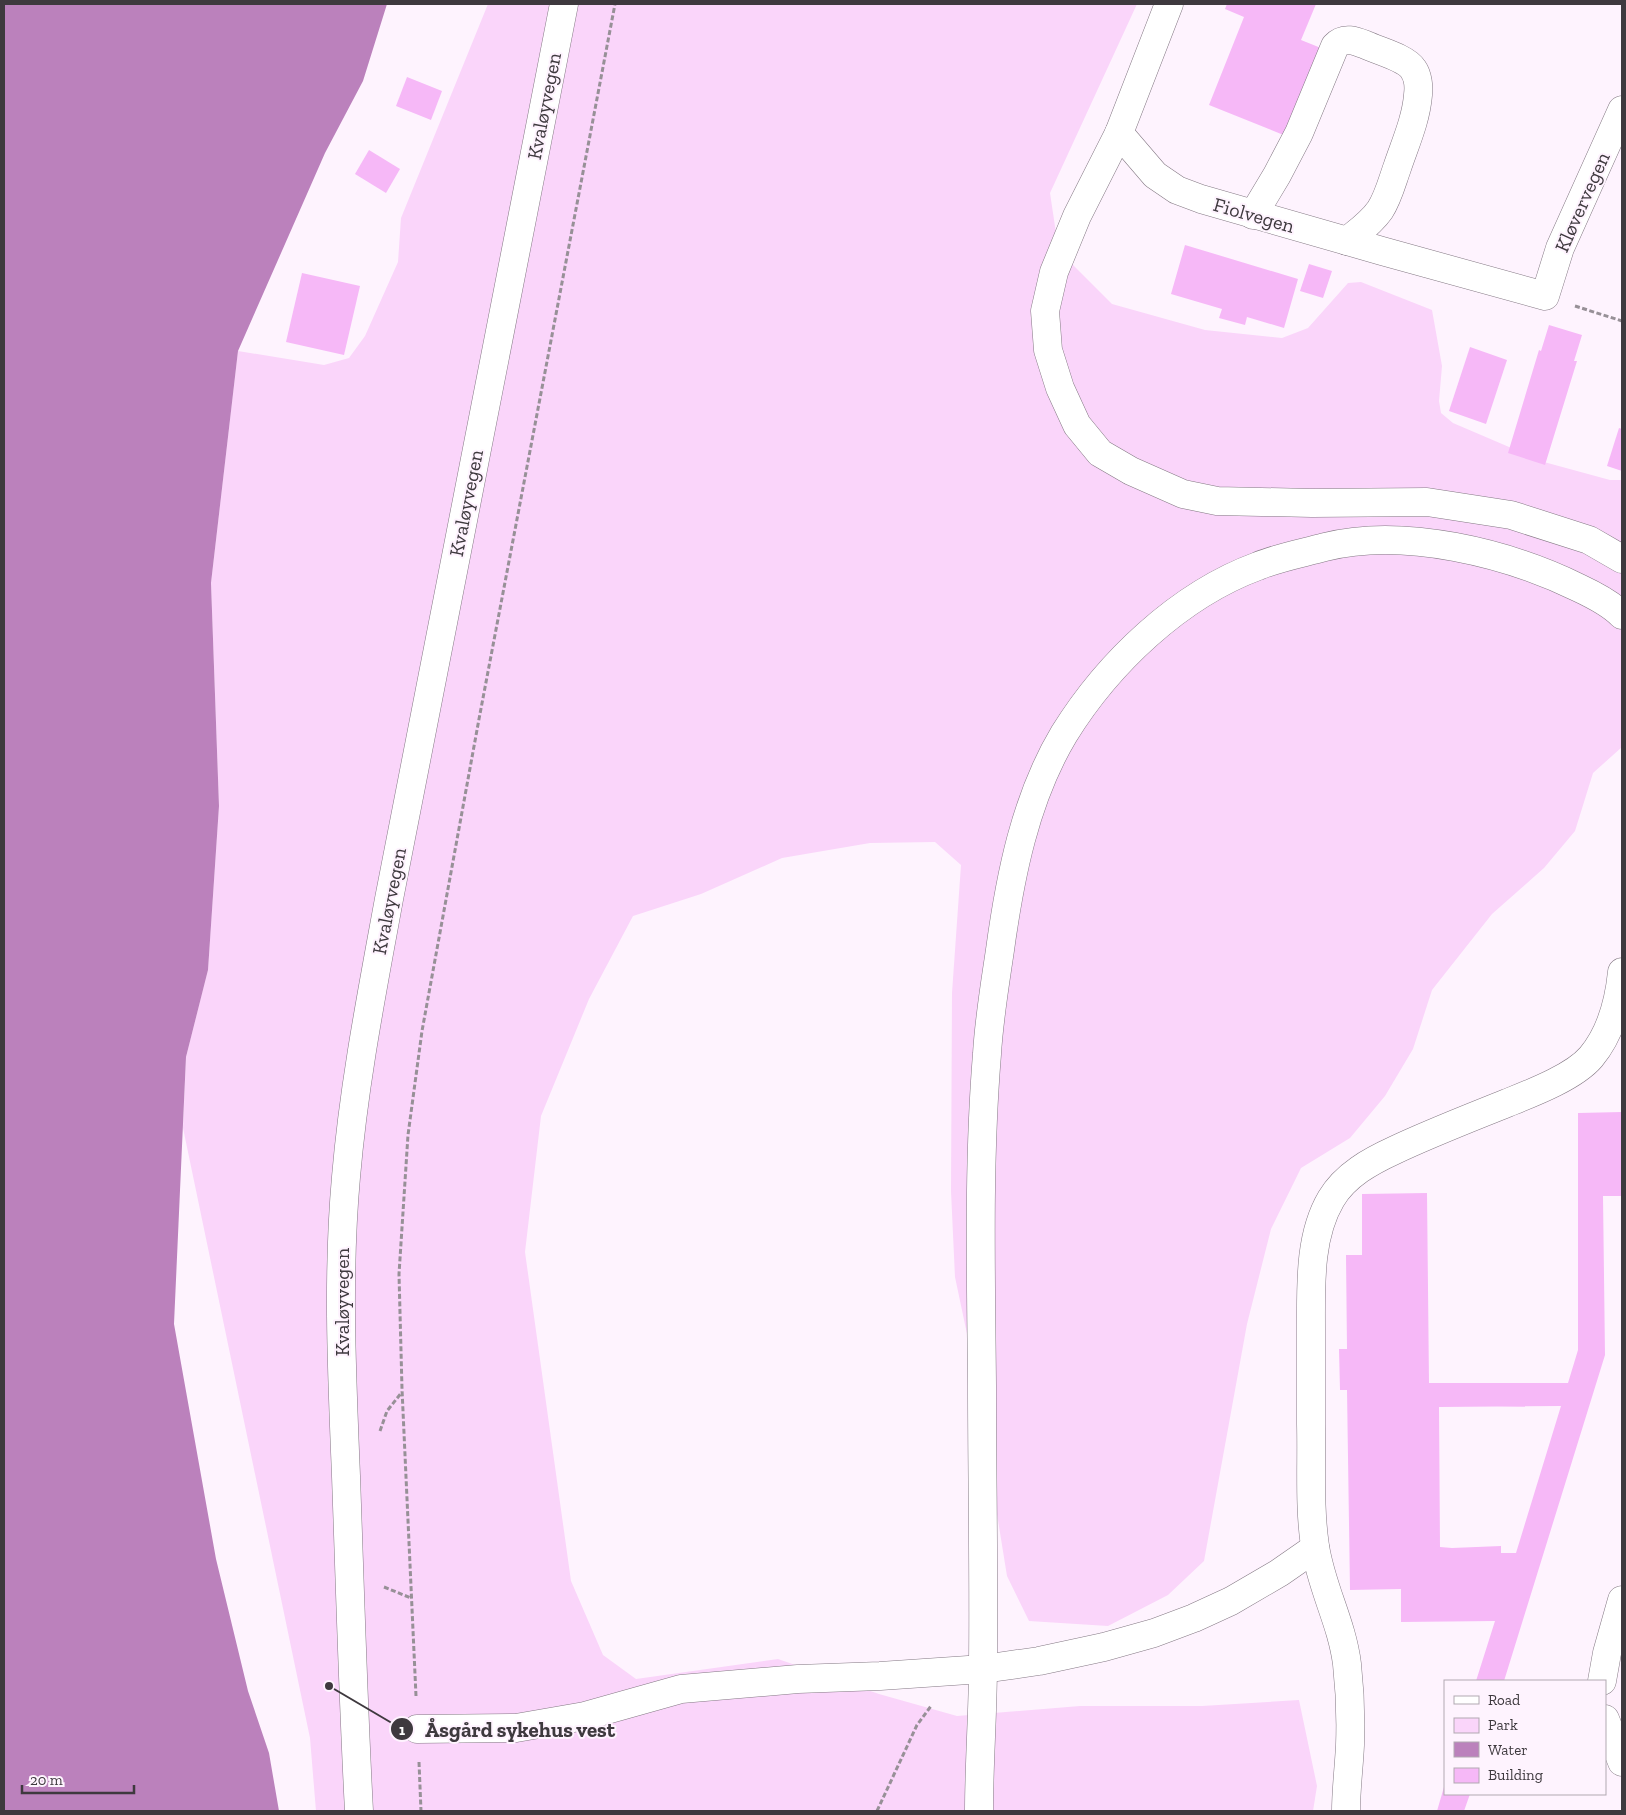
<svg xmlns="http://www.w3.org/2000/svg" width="1626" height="1815" font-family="'Zilla Slab',serif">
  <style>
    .green { fill: #fad5fa }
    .water { fill: #bb81bc }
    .building { fill: #f6b8f7; fill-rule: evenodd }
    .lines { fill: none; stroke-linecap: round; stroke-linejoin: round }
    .minor-casing { stroke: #847984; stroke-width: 29 }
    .path { stroke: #979097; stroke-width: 3; stroke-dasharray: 5 2.5; stroke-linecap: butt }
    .minor { stroke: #fff; stroke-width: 28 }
    .labels { text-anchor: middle; stroke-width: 4; stroke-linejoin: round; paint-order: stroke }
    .street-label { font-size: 20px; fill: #3e393e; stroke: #fef3fe }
    .leader { fill: none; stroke: #3e393e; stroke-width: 2 }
    .callout-dot { fill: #3e393e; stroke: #fef3fe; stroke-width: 2 }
    .mark-label { font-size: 15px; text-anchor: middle; font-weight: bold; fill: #fff }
    .callout-label { font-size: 21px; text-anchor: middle; font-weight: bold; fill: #3e393e; stroke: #fef3fe; stroke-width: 4; stroke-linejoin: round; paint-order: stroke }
  </style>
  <rect width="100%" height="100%" fill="#fef3fe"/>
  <!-- green -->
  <path class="green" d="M488 4H1137L1050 193 1056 233 1071 263 1112 304 1205 330 1282 338 1308 328 1348 283 1361 282 1432 310 1442 366 1439 401 1441 413 1453 423 1544 462 1610 480H1622V747L1593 773 1575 831 1544 868 1492 914 1432 990 1413 1049 1385 1096 1350 1138 1301 1168 1271 1229 1247 1324 1204 1561 1168 1595 1108 1626 1029 1621 1007 1576 971 1353 955 1277 951 1191 952 993 961 865 935 842 870 843 782 858 701 894 633 916 589 999 541 1116 525 1252 571 1581 603 1655 636 1679 778 1659 879 1694 957 1716 1080 1706H1202L1299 1700 1317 1786 1313 1811H316L310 1738 183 1128 186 1057 208 970 219 806 211 583 238 351 324 365 349 358 365 336 398 262 401 218Z"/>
  <!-- water -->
  <path class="water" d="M4 4H387L363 81 325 153 238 351 211 583 219 806 208 970 186 1057 174 1324 216 1559 248 1691 269 1753 279 1811H4Z"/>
  <!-- building -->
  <g class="building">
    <path d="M1227 4H1316L1301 40 1321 48 1286 136 1209 105 1244 17 1225 9Z"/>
    <path d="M407 77 442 91 431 120 396 106Z"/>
    <path d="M369 150 400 169 386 193 355 174Z"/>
    <path d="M1185 245 1298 279 1284 328 1247 317 1245 325 1219 318 1222 309 1171 294Z"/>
    <path d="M1309 264 1332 271 1323 298 1300 291Z"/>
    <path d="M302 273 360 286 344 355 286 342Z"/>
    <path d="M1549 325 1582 335 1574 361H1577L1545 465 1508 453 1539 350 1541 351Z"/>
    <path d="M1470 347 1507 360 1486 424 1449 411Z"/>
    <path d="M1619 428 1622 429V471L1607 466Z"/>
    <path d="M1622 1112V1196H1603L1605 1355 1504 1681H1476L1495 1621 1401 1622V1589L1350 1590 1347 1390H1340L1339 1349H1347L1346 1255H1362V1194L1427 1193 1429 1383H1568L1578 1350V1113ZM1561 1406 1516 1553H1501V1546L1452 1548 1440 1547 1439 1407Z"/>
    <path d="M1444 1787 1445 1794H1470L1464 1811H1437Z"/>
  </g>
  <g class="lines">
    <defs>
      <g id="minor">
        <path d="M1169 4 1119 133 1077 216 1054 272 1045 311 1048 350 1060 388 1077 425 1100 453 1131 471 1183 494 1217 501 1312 503 1427 502 1511 515 1589 540 1622 559"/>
        <path d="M1119 133 1155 175 1177 190 1201 199 1382 251 1545 296 1560 248 1622 110"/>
        <path d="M1253 215 1277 175 1299 133 1335 46C1344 36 1356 41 1366 45 1379 51 1406 58 1413 69 1418 76 1419 87 1418 95 1416 120 1405 144 1397 168 1392 182 1388 198 1380 210 1371 223 1358 232 1347 241"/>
        <path d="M1602 1681 1607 1653 1622 1600"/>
        <path d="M1605 1719 1622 1762"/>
        <path d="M417 1729 516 1728 585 1716 681 1689 798 1679 880 1676 983 1669 1039 1661 1104 1647 1154 1633 1194 1618 1231 1601 1279 1573 1315 1548"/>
        <path d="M359 1811C353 1699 350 1588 346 1476 342 1376 337 1276 346 1177 354 1083 372 992 389 899L564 4"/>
        <path d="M979 1811C979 1762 983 1713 983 1663 984 1570 982 1477 982 1385 981 1275 978 1163 987 1054 989 1019 995 984 1000 950 1010 877 1025 799 1064 734 1108 663 1179 595 1258 566 1280 557 1303 553 1325 547 1403 527 1508 553 1579 588 1594 595 1610 603 1622 615"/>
        <path d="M1346 1811C1346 1789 1349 1767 1350 1745 1351 1718 1350 1691 1347 1664 1342 1623 1321 1587 1315 1546 1309 1506 1312 1465 1311 1424 1311 1392 1311 1360 1311 1328 1311 1285 1309 1236 1331 1199 1345 1175 1371 1161 1395 1150 1431 1133 1470 1118 1507 1103 1532 1093 1574 1077 1591 1057 1611 1033 1619 1002 1622 972"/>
      </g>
    </defs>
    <!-- minor casing -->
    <use href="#minor" class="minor-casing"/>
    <!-- path -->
    <g class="path">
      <path d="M1575 306 1622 321"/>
      <path d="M380 1431 387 1411 402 1392"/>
      <path d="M384 1587 411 1598"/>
      <path d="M416 1696 402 1389 399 1274 408 1135 422 1031 479 719 615 4"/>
      <path d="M419 1762 421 1811"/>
      <path d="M877 1811 917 1725 931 1706"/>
    </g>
    <!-- minor -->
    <use href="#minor" class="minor"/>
  </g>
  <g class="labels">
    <!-- street labels -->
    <g class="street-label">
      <text transform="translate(544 106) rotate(-79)" y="7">Kvaløyvegen</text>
      <text transform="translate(1582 202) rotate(-66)" y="7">Kløvervegen</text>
      <text transform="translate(1254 215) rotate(16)" y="7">Fiolvegen</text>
      <text transform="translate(466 503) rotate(-79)" y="7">Kvaløyvegen</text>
      <text transform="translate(389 901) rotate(-79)" y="7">Kvaløyvegen</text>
      <text transform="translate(342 1302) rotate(-90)" y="7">Kvaløyvegen</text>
    </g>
  </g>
  <!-- callouts -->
  <path class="leader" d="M329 1686L402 1729"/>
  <g class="callout-dot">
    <circle cx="329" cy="1686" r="5"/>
    <circle cx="402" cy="1729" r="12"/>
  </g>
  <g class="mark-label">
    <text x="402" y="1735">1</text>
  </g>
  <g class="callout-label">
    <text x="520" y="1737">Åsgård sykehus vest</text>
  </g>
  <!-- border -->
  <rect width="1626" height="1815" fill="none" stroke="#3e393e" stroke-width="10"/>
  <!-- legend -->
  <rect x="1444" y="1680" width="162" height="115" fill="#fef3fe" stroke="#b1a9b1"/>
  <rect x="1454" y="1696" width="25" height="8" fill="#ffffff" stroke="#b1a9b1"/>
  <text x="1488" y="1705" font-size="15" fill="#3e393e">Road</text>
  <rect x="1454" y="1718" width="25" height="15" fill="#fad5fa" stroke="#b1a9b1"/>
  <text x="1488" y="1730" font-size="15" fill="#3e393e">Park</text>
  <rect x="1454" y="1742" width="25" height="15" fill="#bb81bc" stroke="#b1a9b1"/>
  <text x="1488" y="1755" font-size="15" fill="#3e393e">Water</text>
  <rect x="1454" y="1768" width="25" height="15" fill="#f6b8f7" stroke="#b1a9b1"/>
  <text x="1488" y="1780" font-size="15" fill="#3e393e">Building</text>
  <!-- scale -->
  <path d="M22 1785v8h112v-8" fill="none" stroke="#3e393e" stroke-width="2.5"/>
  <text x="30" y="1785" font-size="15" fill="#3e393e" stroke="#fef3fe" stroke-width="4" paint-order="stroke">20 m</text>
</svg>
